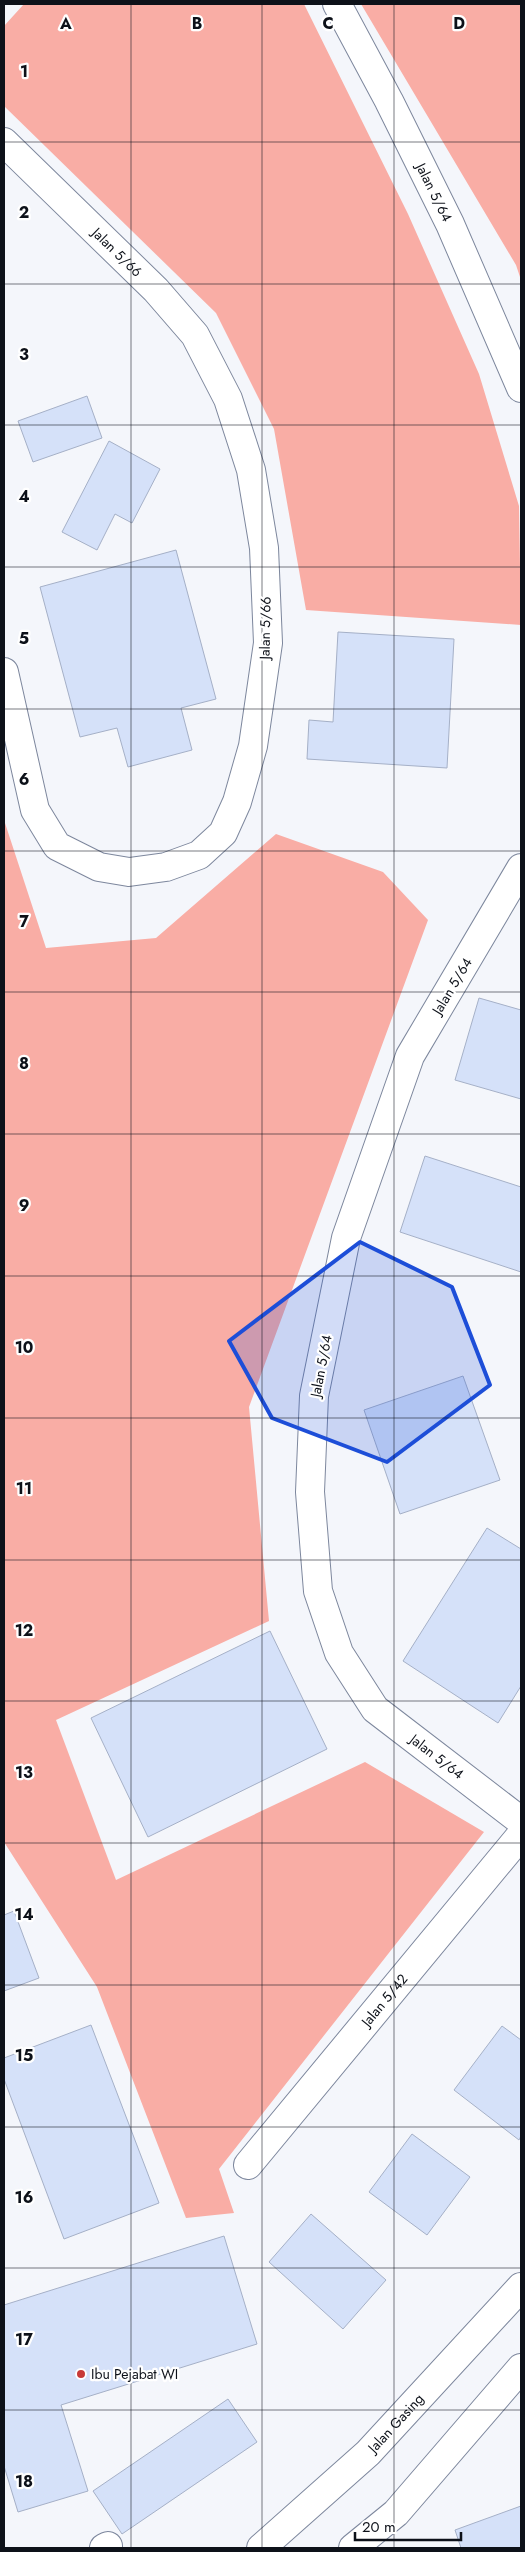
<svg xmlns="http://www.w3.org/2000/svg" width="525" height="2552" font-family="Jost,sans-serif">
  <style>
    .forest { fill: #f9ada5 }
    .building { fill: #d5e1f9; stroke: #a5b0c7 }
    .lines { fill: none; stroke-linecap: round; stroke-linejoin: round }
    .minor-casing { stroke: #7d879d; stroke-width: 30 }
    .major-casing { stroke: #7d879d; stroke-width: 30 }
    .minor { stroke: #fff; stroke-width: 28 }
    .major { stroke: #fff; stroke-width: 28 }
    .marked { fill: #1d4ed8; fill-opacity: 0.2; stroke: #1d4ed8; stroke-width: 4; stroke-linejoin: round }
    .grid { fill: none; stroke: #0d1119; stroke-width: 1; stroke-opacity: 0.55 }
    .poi-dot { fill: #c83a37; stroke: #fff; stroke-width: 2 }
    .labels { text-anchor: middle; stroke-width: 4.5; stroke-linejoin: round; paint-order: stroke }
    .street-label { font-size: 14px; fill: #0d1119; stroke: #fff }
    .poi-label { font-size: 14px; fill: #0d1119; stroke: #fff; text-anchor: start }
    .grid-label { font-size: 16px; text-anchor: middle; font-weight: bold; fill: #0d1119; stroke: #fff; stroke-width: 4.5; stroke-linejoin: round; paint-order: stroke }
  </style>
  <rect width="100%" height="100%" fill="#f4f6fb"/>
  <!-- forest -->
  <g class="forest">
    <path d="M24 4H304L408 214 479 374 519 506 521 625 306 610 274 429 216 313 4 106V26Z"/>
    <path d="M361 4H521V280L516 265Z"/>
    <path d="M4 820 46 948 156 938 276 834 383 872 428 920 249 1407 269 1621 56 1720 116 1880 365 1762 484 1832 219 2169 234 2213 186 2218 97 1987 4 1842Z"/>
  </g>
  <!-- building -->
  <g class="building">
    <path d="M87 396 102 438 33 462 18 421Z"/>
    <path d="M109 441 160 469 132 523 115 514 97 550 62 532Z"/>
    <path d="M176 550 216 699 181 708 192 750 128 767 117 728 80 737 40 587Z"/>
    <path d="M338 632 454 639 447 768 307 759 309 720 333 722Z"/>
    <path d="M479 998 521 1010V1099L455 1080Z"/>
    <path d="M425 1156 521 1187V1272L400 1232Z"/>
    <path d="M463 1376 500 1480 400 1514 364 1410Z"/>
    <path d="M487 1528 521 1549V1686L498 1723 403 1661Z"/>
    <path d="M270 1631 327 1749 148 1837 91 1718Z"/>
    <path d="M14 1911 39 1978 4 1991V1915Z"/>
    <path d="M91 2025 159 2203 64 2239 4 2079V2058Z"/>
    <path d="M502 2026 521 2040V2136L519 2140 454 2090Z"/>
    <path d="M412 2134 470 2177 427 2235 369 2192Z"/>
    <path d="M311 2214 386 2280 343 2329 269 2262Z"/>
    <path d="M224 2236 257 2344 61 2405 88 2491 18 2512 4 2466V2305Z"/>
    <path d="M228 2399 257 2442 122 2534 93 2491Z"/>
    <path d="M521 2506V2548H461L455 2530Z"/>
  </g>
  <g class="lines">
    <defs>
      <g id="minor">
        <path id="s1" d="M337 4 389 101 450 224 521 388"/>
        <path id="s2" d="M4 142 156 290 195 335 228 399 251 470 264 548 268 643 253 746 237 802 223 833 199 855 166 867 129 872 99 867 57 846 35 810 4 672"/>
        <path id="s3" d="M521 868 410 1056 346 1238 314 1396 310 1492 318 1591 339 1653 375 1709 521 1821"/>
        <path id="s4" d="M248 2165 521 1835"/>
        <path d="M104 2548 108 2546"/>
      </g>
      <g id="major">
        <path id="s5" d="M261 2548 368 2453 521 2287"/>
        <path d="M353 2548 396 2513 521 2368"/>
      </g>
    </defs>
    <!-- minor casing -->
    <use href="#minor" class="minor-casing"/>
    <!-- major casing -->
    <use href="#major" class="major-casing"/>
    <!-- minor -->
    <use href="#minor" class="minor"/>
    <!-- major -->
    <use href="#major" class="major"/>
  </g>
  <!-- marked area -->
  <path class="marked" d="M360 1242 452 1287 490 1385 387 1462 272 1418 229 1341Z"/>
  <!-- grid -->
  <path class="grid" d="M131 4V2548M262 4V2548M394 4V2548M4 142H521M4 284H521M4 425H521M4 567H521M4 709H521M4 851H521M4 992H521M4 1134H521M4 1276H521M4 1418H521M4 1560H521M4 1701H521M4 1843H521M4 1985H521M4 2127H521M4 2268H521M4 2410H521"/>
  <!-- markers -->
  <circle class="poi-dot" cx="81" cy="2374" r="5"/>
  <g class="labels">
    <!-- street labels -->
    <g class="street-label">
      <text dy="5" stroke="none"><textPath href="#s1" startOffset="212">Jalan 5/64</textPath></text>
      <text dy="5" stroke="none"><textPath href="#s2" startOffset="158">Jalan 5/66</textPath></text>
      <text transform="translate(265 628) rotate(-89)" y="5">Jalan 5/66</text>
      <text transform="translate(452 986) rotate(-59)" y="5">Jalan 5/64</text>
      <text transform="translate(321 1366) rotate(-79)" y="5">Jalan 5/64</text>
      <text dy="5" stroke="none"><textPath href="#s3" startOffset="978">Jalan 5/64</textPath></text>
      <text dy="5" stroke="none"><textPath href="#s4" startOffset="214">Jalan 5/42</textPath></text>
      <text dy="5" stroke="none"><textPath href="#s5" startOffset="184">Jalan Gasing</textPath></text>
    </g>
    <!-- poi labels -->
    <g class="poi-label">
      <text x="91" y="2379">Ibu Pejabat WI</text>
    </g>
  </g>
  <g class="grid-label">
    <text x="66" y="29">A</text>
    <text x="197" y="29">B</text>
    <text x="328" y="29">C</text>
    <text x="459" y="29">D</text>
    <text x="24" y="77">1</text>
    <text x="24" y="218">2</text>
    <text x="24" y="360">3</text>
    <text x="24" y="502">4</text>
    <text x="24" y="644">5</text>
    <text x="24" y="785">6</text>
    <text x="24" y="927">7</text>
    <text x="24" y="1069">8</text>
    <text x="24" y="1211">9</text>
    <text x="24" y="1353">10</text>
    <text x="24" y="1494">11</text>
    <text x="24" y="1636">12</text>
    <text x="24" y="1778">13</text>
    <text x="24" y="1920">14</text>
    <text x="24" y="2061">15</text>
    <text x="24" y="2203">16</text>
    <text x="24" y="2345">17</text>
    <text x="24" y="2487">18</text>
  </g>
  <!-- border -->
  <rect width="525" height="2552" fill="none" stroke="#0d1119" stroke-width="10"/>
  <!-- scale -->
  <path d="M355 2532v8h106v-8" fill="none" stroke="#0d1119" stroke-width="2.5"/>
  <text x="362" y="2532" font-size="15" fill="#0d1119" stroke="#ffffff" stroke-width="4" paint-order="stroke">20 m</text>
</svg>
